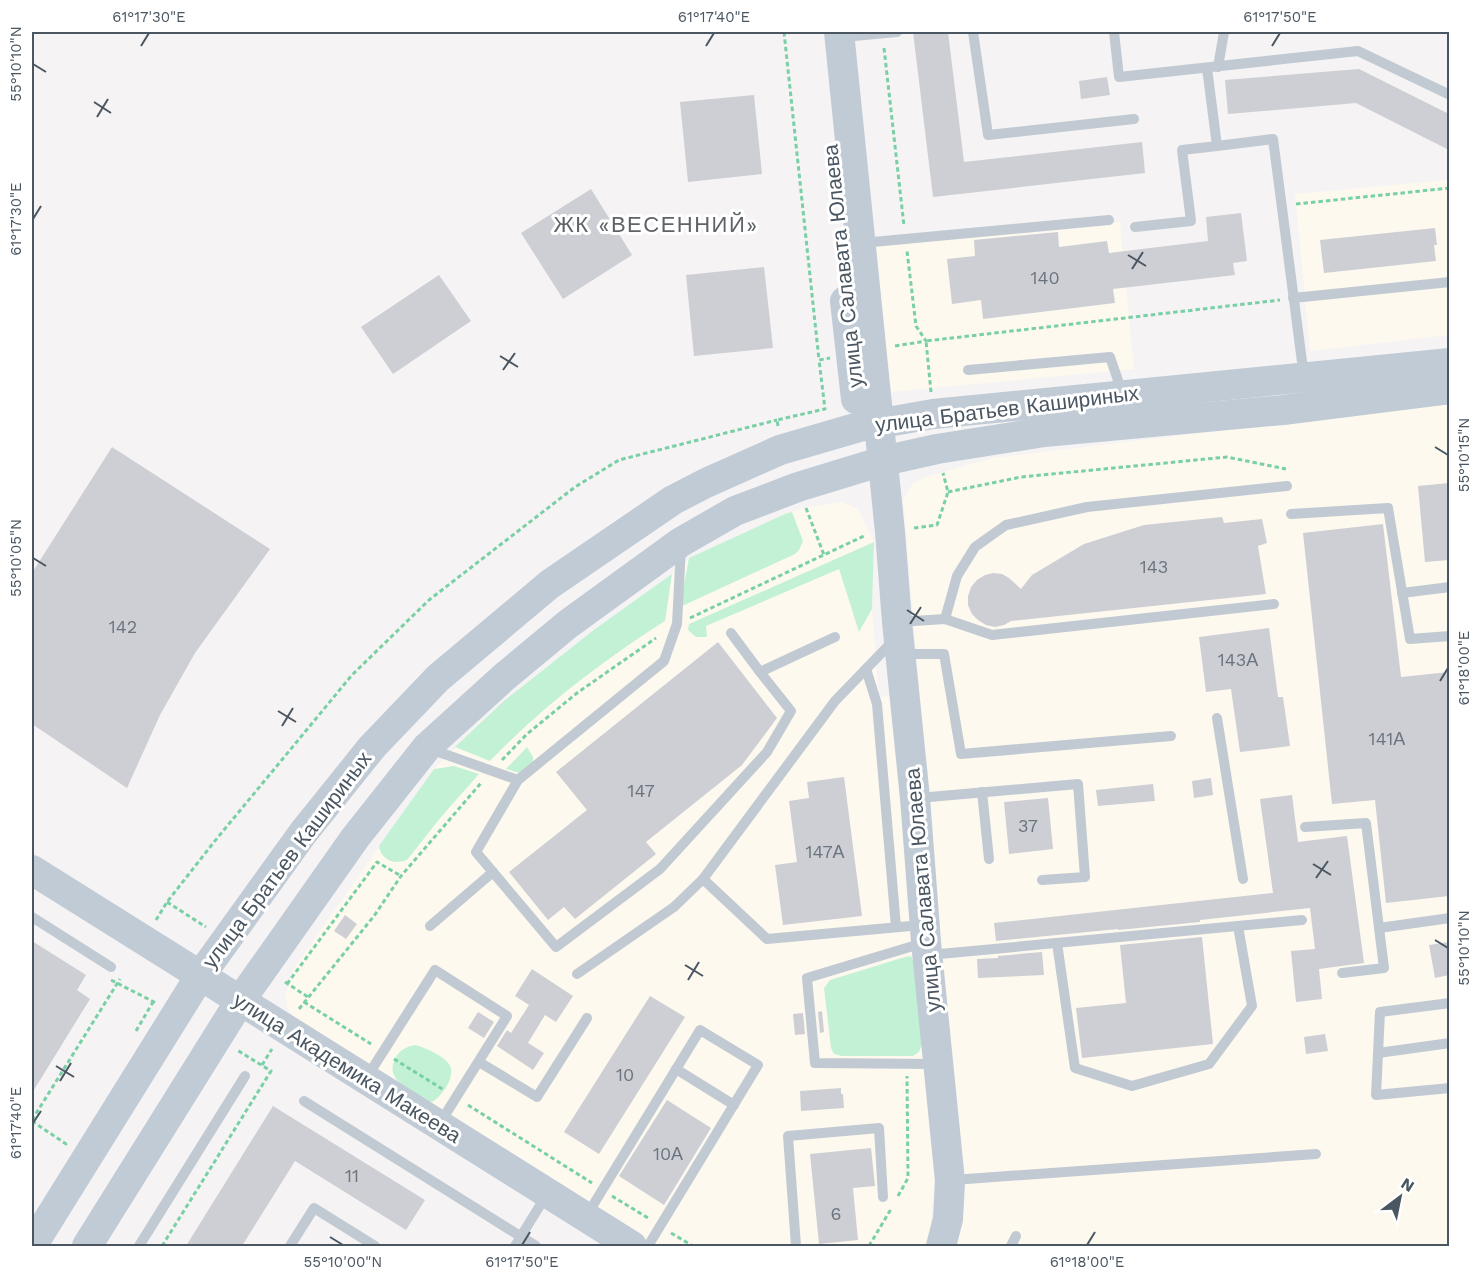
<svg xmlns="http://www.w3.org/2000/svg" width="1481" height="1278" font-family="'Work Sans',sans-serif">
  <style>
    .commercial { fill: #fdf9ef }
    .green { fill: #c3f1d5 }
    .building { fill: #cdcfd5 }
    .lines { fill: none; stroke-linecap: round; stroke-linejoin: round }
    .path { stroke: #7ad0a6; stroke-width: 3; stroke-dasharray: 4.5 3; stroke-linecap: butt }
    .lane { stroke: #c1cad2; stroke-width: 10 }
    .secondary { stroke: #c1cbd6; stroke-width: 30 }
    .ticks { fill: none; stroke: #4a5661; stroke-width: 2 }
    .labels { text-anchor: middle; stroke-width: 6; stroke-linejoin: round; paint-order: stroke }
    .number-label { font-size: 18px; fill: #6b747e }
    .street-label { font-size: 21px; fill: #4a5661; stroke: #fff }
    .neighbourhood-label { font-size: 22px; letter-spacing: 1.5px; fill: #5f6368; stroke: #fff }
    .neatline { fill: none; stroke: #4a5661; stroke-width: 2 }
    .ticks-label { font-size: 15px; text-anchor: middle; fill: #4a5661 }
  </style>
  <rect width="100%" height="100%" fill="#f5f3f3"/>
  <!-- commercial -->
  <g class="commercial">
    <path d="M1449 180V335L1310 351 1295 194Z"/>
    <path d="M1120 222 1134 369 890 392 876 244Z"/>
    <path d="M1449 403V1246H955L958 1239 964 1208 965 1179 939 931 906 534 903 500 913 483 929 476 993 458Z"/>
    <path d="M841 502 858 509 874 542 872 609 879 697 894 696 935 1174 930 1235 926 1246H655L302 1027 288 1009 285 995 294 968 434 769 505 700 595 629 672 574 689 558 785 514 804 508Z"/>
  </g>
  <!-- green -->
  <g class="green">
    <path d="M792 512 803 541 799 550 795 554 680 607 689 558 785 514Z"/>
    <path d="M874 542 872 609 859 632 839 569 706 626 707 637H696L688 630 689 624Z"/>
    <path d="M672 574 665 621C602 661 542 707 490 761L455 747 505 700 595 629Z"/>
    <path d="M527 747 533 757V764L519 773 506 769Z"/>
    <path d="M454 766 479 774 441 817 407 860C394 865 381 860 379 846L434 769Z"/>
    <path d="M911 956 914 962 922 1044 919 1052 913 1056H842L834 1054 831 1048 824 988 830 980 905 957Z"/>
    <path d="M415 1045C424 1047 444 1056 449 1064 457 1076 442 1096 432 1102L427 1101C412 1092 384 1080 395 1059 399 1050 406 1047 415 1045Z"/>
  </g>
  <!-- building -->
  <g class="building">
    <path d="M913 32H948L964 162 1142 142 1145 173 933 197Z"/>
    <path d="M1359 69 1449 114V150L1356 103 1228 114 1225 80Z"/>
    <path d="M1107 77 1110 95 1081 99 1079 81Z"/>
    <path d="M754 95 762 174 688 182 680 102Z"/>
    <path d="M591 189 632 255 563 299 521 233Z"/>
    <path d="M1241 213 1247 261 1233 263 1235 275 1113 289 1115 303 983 319 981 300 952 304 947 259 975 256 974 240 1058 232 1059 247 1107 241 1109 253 1208 241 1206 217Z"/>
    <path d="M1435 228 1437 245H1434L1436 261 1324 273 1320 240Z"/>
    <path d="M764 267 773 348 694 356 686 275Z"/>
    <path d="M439 275 471 321 393 374 361 327Z"/>
    <path d="M112 447 270 549 195 653 160 715 127 788 32 724V573Z"/>
    <path d="M1449 483V560L1425 562 1418 486Z"/>
    <path d="M1222 517 1224 523 1262 519 1267 543 1258 546 1266 594 1011 621 1004 625 995 627 986 625 978 620 972 614 968 605V596L971 587 977 580 985 575 993 573 1002 574 1009 578 1021 589 1032 575 1084 544 1144 525Z"/>
    <path d="M1383 524 1401 677 1449 672V896L1386 903 1375 800 1332 804 1303 533Z"/>
    <path d="M1269 628 1278 697H1283L1290 746 1240 752 1231 689 1206 692 1199 637Z"/>
    <path d="M718 642 777 718 742 765 646 842 656 854 575 919 564 907 548 920 509 872 587 810 556 772Z"/>
    <path d="M844 777 862 916 783 925 775 865 797 862 789 801 809 798 807 782Z"/>
    <path d="M1211 778 1213 795 1194 798 1192 781Z"/>
    <path d="M1153 784 1155 801 1098 806 1096 790Z"/>
    <path d="M1292 795 1298 842 1347 836 1364 963 1319 969 1322 999 1296 1002 1291 951 1315 949 1310 908 1200 920V922L1118 930V929L996 941 994 923 1273 893 1260 799Z"/>
    <path d="M1048 798 1053 849 1009 854 1004 802Z"/>
    <path d="M345 915 357 924 346 939 334 931Z"/>
    <path d="M1202 937 1213 1044 1082 1058 1076 1008 1126 1003 1120 945Z"/>
    <path d="M32 941 86 975 77 990 90 999 32 1093Z"/>
    <path d="M1449 942V975L1435 978 1429 945Z"/>
    <path d="M1042 952 1044 975 978 978 977 959 998 958V956Z"/>
    <path d="M532 969 573 996 556 1022 545 1015 528 1043 544 1053 533 1070 497 1046 507 1030 511 1033 529 1005 515 996Z"/>
    <path d="M650 996 685 1017 599 1154 564 1132Z"/>
    <path d="M822 1011 824 1032 820 1033 818 1012Z"/>
    <path d="M478 1012 494 1022 484 1038 468 1028Z"/>
    <path d="M803 1013 805 1034 795 1035 793 1014Z"/>
    <path d="M1325 1034 1328 1051 1306 1054 1304 1037Z"/>
    <path d="M841 1088V1094H843L844 1108 801 1111 800 1091Z"/>
    <path d="M667 1100 711 1128 664 1205 619 1176Z"/>
    <path d="M273 1106 425 1200 406 1230 295 1161 242 1246H186Z"/>
    <path d="M871 1148 875 1186 853 1188 858 1240 819 1244 810 1154Z"/>
  </g>
  <g class="lines">
    <!-- path -->
    <g class="path">
      <path d="M784 32 819 360"/>
      <path d="M884 48 904 226"/>
      <path d="M1296 204 1450 188"/>
      <path d="M895 346 926 341 916 326 907 251"/>
      <path d="M931 392 926 341 1280 300"/>
      <path d="M778 426 777 420 825 409 819 360 830 358"/>
      <path d="M948 492 1021 477 1227 457 1286 469"/>
      <path d="M806 508 824 555"/>
      <path d="M914 528 937 525 948 492 943 473"/>
      <path d="M690 618 866 535"/>
      <path d="M502 760 527 734 577 693 656 638"/>
      <path d="M167 902 206 927"/>
      <path d="M156 920 167 902 214 842 352 675 429 600 575 487 619 460 777 420"/>
      <path d="M111 980 156 1003"/>
      <path d="M285 982 308 997"/>
      <path d="M287 984 377 862 401 876"/>
      <path d="M304 1002 371 1044"/>
      <path d="M299 1009 374 916 401 876 481 783"/>
      <path d="M136 1031 153 1002"/>
      <path d="M394 1059 444 1090"/>
      <path d="M262 1065 272 1049"/>
      <path d="M468 1105 592 1183"/>
      <path d="M32 1120 120 979"/>
      <path d="M32 1121 66 1144 68 1141"/>
      <path d="M612 1196 648 1218"/>
      <path d="M898 1196 908 1178 907 1076"/>
      <path d="M671 1233 693 1246"/>
      <path d="M162 1246 271 1071 237 1050"/>
      <path d="M869 1246 891 1209"/>
    </g>
    <!-- lane -->
    <g class="lane">
      <path d="M973 32 988 135 1134 119"/>
      <path d="M1114 32 1119 77 1358 51 1450 95"/>
      <path d="M843 37 897 32"/>
      <path d="M1218 67 1224 32"/>
      <path d="M1207 68 1217 146 1273 139 1304 377"/>
      <path d="M1135 227 1191 221 1182 150 1217 146"/>
      <path d="M862 243 1109 220"/>
      <path d="M1293 298 1450 282"/>
      <path d="M968 370 1110 357 1122 392"/>
      <path d="M1291 514 1388 508 1410 639 1450 636"/>
      <path d="M1402 593 1450 587"/>
      <path d="M945 619 992 635 1274 604"/>
      <path d="M898 622 945 619 957 576 975 547 1006 525 1087 507 1287 486"/>
      <path d="M731 633 760 672 835 637"/>
      <path d="M901 654H944L961 754 1171 736"/>
      <path d="M866 669 877 704 896 927"/>
      <path d="M1217 718 1243 879"/>
      <path d="M430 749 518 780 664 661 677 624 681 547"/>
      <path d="M518 780 476 852 556 947 660 869 767 752 791 711 760 672"/>
      <path d="M982 792 989 859"/>
      <path d="M918 798 1078 784 1085 877 1042 880"/>
      <path d="M1305 827 1366 823 1384 968 1342 973"/>
      <path d="M703 879 767 939 922 925"/>
      <path d="M32 917 111 967"/>
      <path d="M430 926 493 872"/>
      <path d="M1379 928 1450 918"/>
      <path d="M923 943 807 978 815 1063 935 1064"/>
      <path d="M1057 943 1075 1068 1132 1086 1209 1064 1252 1006 1238 926"/>
      <path d="M929 955 1302 920"/>
      <path d="M577 974 674 907 703 879 835 701 894 640"/>
      <path d="M1450 1003 1380 1012 1376 1095 1450 1088"/>
      <path d="M1378 1053 1450 1043"/>
      <path d="M479 1062 537 1097 587 1018"/>
      <path d="M676 1069 734 1105"/>
      <path d="M367 1077 435 970 507 1016 440 1123"/>
      <path d="M304 1101 536 1246"/>
      <path d="M953 1180 1316 1154"/>
      <path d="M587 1215 700 1030 758 1065 648 1246"/>
      <path d="M139 1246 245 1076"/>
      <path d="M290 1246 314 1208 375 1246"/>
      <path d="M515 1246 547 1194"/>
      <path d="M796 1246 788 1136 879 1128 883 1197"/>
      <path d="M1011 1246 1016 1236"/>
    </g>
    <!-- secondary -->
    <g class="secondary">
      <path d="M839 32 890 532 897 622 915 798 926 942 950 1181 948 1219 941 1246"/>
      <path d="M845 301 856 399"/>
      <path d="M32 870 632 1246"/>
      <path d="M32 1246 200 976 303 833 372 747 438 678 550 584 673 500 706 483 780 450 859 427 933 414 1450 363"/>
      <path d="M87 1246 240 1001 355 838 427 747 503 678 568 624 681 542 735 511 798 487 883 461 937 449 1044 432 1283 410 1450 389"/>
    </g>
  </g>
  <!-- ticks -->
  <path class="ticks" d="M141 46 149 33M706 46 714 33M1272 46 1280 33M33 64 46 72M94 102 111 113M97 117 108 99M33 219 41 206M1128 255 1146 266M1132 269 1143 252M500 356 518 367M503 370 515 353M1435 447 1448 455M33 558 46 566M907 610 924 621M910 624 921 607M1440 681 1448 668M278 711 296 722M282 726 293 708M1313 864 1331 875M1316 878 1328 861M1435 940 1448 948M685 965 703 976M688 980 699 962M56 1066 74 1077M60 1081 71 1063M33 1123 41 1111M330 1237 343 1245M522 1245 530 1232M1087 1245 1095 1232"/>
  <g class="labels">
    <!-- number labels -->
    <g class="number-label">
      <text x="1045" y="284">140</text>
      <text x="1154" y="573">143</text>
      <text x="123" y="633">142</text>
      <text x="1238" y="666">143А</text>
      <text x="1387" y="745">141А</text>
      <text x="641" y="797">147</text>
      <text x="1028" y="832">37</text>
      <text x="825" y="858">147А</text>
      <text x="625" y="1081">10</text>
      <text x="668" y="1160">10А</text>
      <text x="352" y="1182">11</text>
      <text x="836" y="1220">6</text>
    </g>
    <!-- street labels -->
    <g class="street-label">
      <text transform="translate(843 266) rotate(-96)" y="7">улица Салавата Юлаева</text>
      <text transform="translate(1007 409) rotate(-7)" y="7">улица Братьев Кашириных</text>
      <text transform="translate(287 860) rotate(-53)" y="7">улица Братьев Кашириных</text>
      <text transform="translate(923 890) rotate(-95)" y="7">улица Салавата Юлаева</text>
      <text transform="translate(347 1068) rotate(32)" y="7">улица Академика Макеева</text>
    </g>
    <!-- neighbourhood labels -->
    <g class="neighbourhood-label">
      <text x="656" y="232">ЖК «ВЕСЕННИЙ»</text>
    </g>
  </g>
  <!-- border -->
  <rect width="1481" height="1278" fill="none" stroke="#ffffff" stroke-width="66"/>
  <!-- north arrow -->
  <g transform="translate(1400 1197) rotate(32)" stroke="#ffffff" stroke-width="4.5" paint-order="stroke">
  <path d="M0-4.5L10 22L0 15L-10 22Z" fill="#4a5661"/>
  <text y="-9" font-size="16" font-weight="bold" text-anchor="middle" fill="#4a5661">N</text>
  </g>
  <rect x="33" y="33" width="1415" height="1212" class="neatline"/>
  <g class="ticks-label">
    <text x="149" y="22">61°17'30"E</text>
    <text x="714" y="22">61°17'40"E</text>
    <text x="1280" y="22">61°17'50"E</text>
    <text transform="translate(16 64) rotate(-90)" y="5">55°10'10"N</text>
    <text transform="translate(16 219) rotate(-90)" y="5">61°17'30"E</text>
    <text transform="translate(1464 455) rotate(-90)" y="5">55°10'15"N</text>
    <text transform="translate(16 558) rotate(-90)" y="5">55°10'05"N</text>
    <text transform="translate(1464 668) rotate(-90)" y="5">61°18'00"E</text>
    <text transform="translate(1464 948) rotate(-90)" y="5">55°10'10"N</text>
    <text transform="translate(16 1123) rotate(-90)" y="5">61°17'40"E</text>
    <text x="343" y="1267">55°10'00"N</text>
    <text x="522" y="1267">61°17'50"E</text>
    <text x="1087" y="1267">61°18'00"E</text>
  </g>
</svg>
